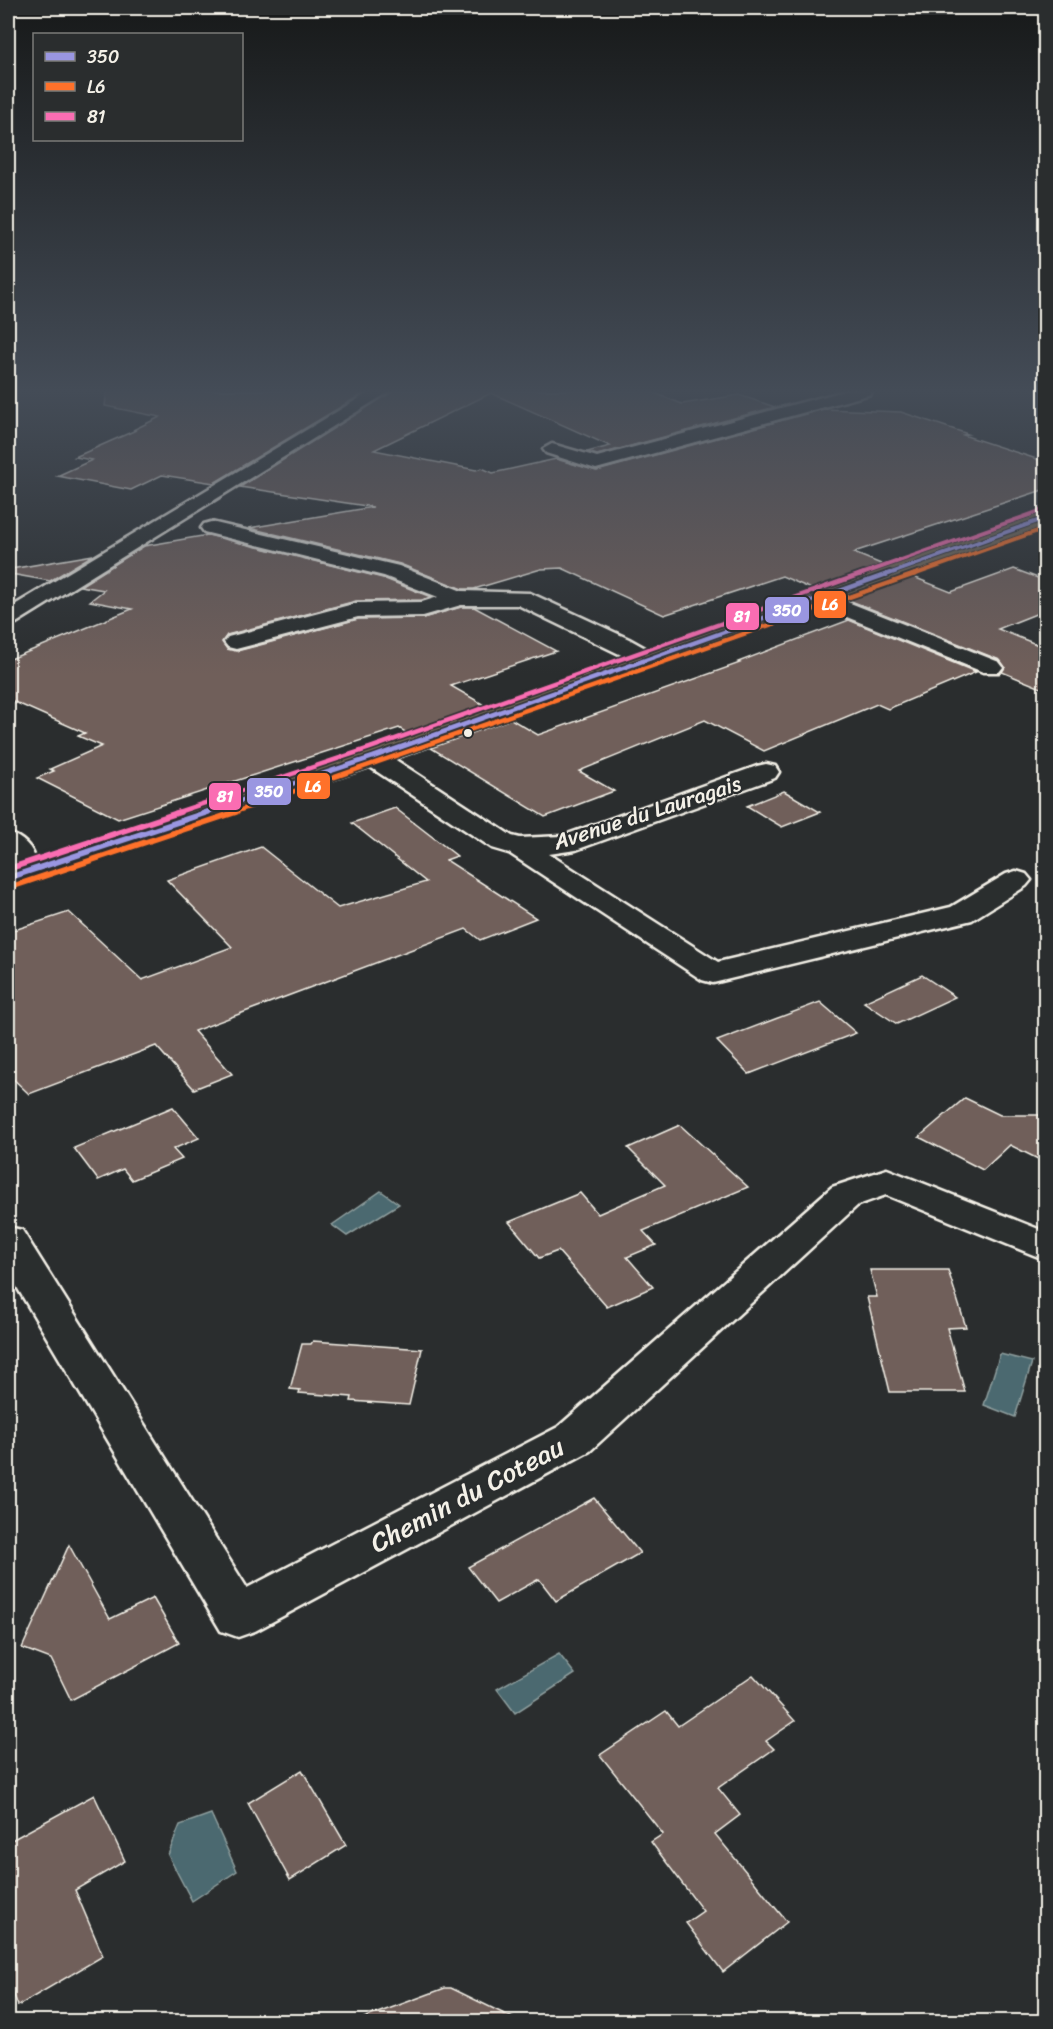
<svg xmlns="http://www.w3.org/2000/svg" width="1053" height="2029" font-family="Sriracha,sans-serif">
  <style>
    .water { fill: #4b696f; stroke: #8f9f9f; stroke-width: 1.5 }
    .building { fill: #705e5a; stroke: #f4f1e8; stroke-width: 1.5 }
    .lines { fill: none; stroke-linecap: round; stroke-linejoin: round }
    .minor-casing { stroke: #f4f1e8; stroke-width: 5 }
    .major-casing { stroke: #f4f1e8; stroke-width: 5 }
    .minor { fill: #2a2d2e; fill-rule: evenodd }
    .major { fill: #746a5a; fill-rule: evenodd }
    .bus-1-far2-casing { stroke: #2a2d2e; stroke-width: 6 }
    .bus-1-far1-casing { stroke: #2a2d2e; stroke-width: 8 }
    .bus-1-casing { stroke: #2a2d2e; stroke-width: 10 }
    .bus-2-far2-casing { stroke: #2a2d2e; stroke-width: 6 }
    .bus-2-far1-casing { stroke: #2a2d2e; stroke-width: 8 }
    .bus-2-casing { stroke: #2a2d2e; stroke-width: 10 }
    .bus-3-far2-casing { stroke: #2a2d2e; stroke-width: 6 }
    .bus-3-far1-casing { stroke: #2a2d2e; stroke-width: 8 }
    .bus-3-casing { stroke: #2a2d2e; stroke-width: 10 }
    .bus-1-far2 { stroke: #9a96e1; stroke-width: 4 }
    .bus-1-far1 { stroke: #9a96e1; stroke-width: 4.5 }
    .bus-1 { stroke: #9a96e1; stroke-width: 6 }
    .bus-2-far2 { stroke: #ff712a; stroke-width: 4 }
    .bus-2-far1 { stroke: #ff712a; stroke-width: 4.5 }
    .bus-2 { stroke: #ff712a; stroke-width: 6 }
    .bus-3-far2 { stroke: #fa6db2; stroke-width: 4 }
    .bus-3-far1 { stroke: #fa6db2; stroke-width: 4.5 }
    .bus-3 { stroke: #fa6db2; stroke-width: 6 }
    .bus-dot { fill: #f4f1e8; stroke: #2a2d2e; stroke-width: 2 }
    .labels { text-anchor: middle; stroke-width: 4.5; stroke-linejoin: round; paint-order: stroke }
    .street-label { font-size: 22px; fill: #f4f1e8; stroke: #2a2d2e }
    .near-street-label { font-size: 27px; fill: #f4f1e8; stroke: #2a2d2e }
    .line-badge { stroke: #2a2d2e; stroke-width: 2 }
    .badge-label { font-size: 16px; text-anchor: middle; font-weight: bold; fill: #fff }
  </style>
  <rect width="100%" height="100%" fill="#2a2d2e"/>
  <filter id="ink" filterUnits="userSpaceOnUse"><feTurbulence type="fractalNoise" baseFrequency=".0167" numOctaves="2"/><feDisplacementMap in="SourceGraphic" scale="12" xChannelSelector="R" yChannelSelector="G"/><feConvolveMatrix kernelMatrix="1 2 1 2 8 2 1 2 1" color-interpolation-filters="sRGB"/></filter>
  <g filter="url(#ink)">
    <!-- water -->
    <g class="water">
      <path d="M381 1191 399 1204 347 1236 332 1225Z"/>
      <path d="M1000 1354 1032 1362 1015 1417 984 1405Z"/>
      <path d="M559 1654 575 1674 515 1713 497 1689Z"/>
      <path d="M211 1814 237 1871 192 1901 168 1855 180 1825Z"/>
    </g>
    <!-- building -->
    <g class="building">
      <path d="M107 390H369L214 483 162 475 131 490 57 476 92 460 75 457 136 430H133L160 417 105 406Z"/>
      <path d="M394 390H647L682 404 739 395 775 407 597 455 587 452 610 446 491 393 374 450 476 470 482 468 493 473 556 459 597 471 824 409 901 412 968 434 963 435 1046 462V489L857 551 854 553 886 566 820 589 814 590 782 576 664 615 562 568 541 569 474 589H462L400 564 249 528 373 507 240 487Z"/>
      <path d="M208 535 383 578 431 597 422 600 356 601 227 635 222 642 227 649 237 651 358 619 423 618 461 607H474L556 651 451 686 486 706 407 733 399 728 118 819 37 778 54 771 50 769 102 746 78 736 85 733 8 699V660L132 609 90 601 104 590 80 586 144 546Z"/>
      <path d="M93 555 50 581 11 574V569Z"/>
      <path d="M1014 569 1046 581V610L998 629 1046 648V690L1002 672 1005 667 1000 660 846 599 911 576 951 592Z"/>
      <path d="M849 620 976 672 888 709 877 704 764 751 705 720 579 771 614 791 545 817 431 748 511 719 538 735 740 663 738 662Z"/>
      <path d="M784 791 820 812 782 827 747 806Z"/>
      <path d="M395 808 457 856 446 860 536 918 480 940 466 929 194 1031 232 1074 194 1089 156 1046 29 1094 8 1074V932L69 912 142 980 232 947 167 880 261 847 338 908 426 882 352 823Z"/>
      <path d="M922 975 955 997 897 1024 864 1002Z"/>
      <path d="M820 1002 856 1033 749 1074 717 1041Z"/>
      <path d="M965 1098 1000 1115H1046V1163L1010 1145 983 1170 919 1137Z"/>
      <path d="M173 1107 199 1138 173 1149 182 1159 132 1180 123 1169 98 1180 74 1148Z"/>
      <path d="M680 1125 748 1187 643 1231 656 1245 627 1257 653 1287 607 1307 558 1251 539 1258 509 1222 580 1193 598 1214 665 1185 628 1148Z"/>
      <path d="M870 1270H948L966 1327 947 1328 965 1392H890L867 1297H877Z"/>
      <path d="M313 1341 422 1349 409 1405 351 1401 352 1397 299 1393 300 1390 290 1389 302 1344H311Z"/>
      <path d="M594 1498 640 1553 556 1601 539 1579 496 1603 468 1567Z"/>
      <path d="M69 1545 110 1619 153 1598 179 1643 71 1700 51 1659 22 1648Z"/>
      <path d="M753 1675 795 1721 766 1741 774 1749 718 1788 740 1815 715 1834 787 1922 723 1972 686 1923 703 1911 651 1842 663 1834 600 1755 666 1711 678 1726Z"/>
      <path d="M302 1770 346 1845 290 1880 248 1803Z"/>
      <path d="M94 1795 125 1861 75 1890 103 1956 18 2006 8 1979V1842Z"/>
      <path d="M445 1988H451L521 2022H365L364 2018Z"/>
    </g>
    <g class="lines">
      <defs>
        <g id="minor">
          <path d="M373 390H392L16 623 8 625V609Z"/>
          <path d="M848 390H873L871 394 596 469 546 453 543 449 552 444 597 457Z"/>
          <path d="M211 522 399 566 462 591 530 593 629 639 656 654 660 659 656 664H640L518 605H461L423 616 358 617 236 649 228 647 224 642 228 637 357 603 422 602 438 597 384 576 204 532 201 528 204 524Z"/>
          <path d="M820 591 999 662 1003 667 999 672H983L812 603 809 598 812 593Z"/>
          <path d="M373 749 382 751 512 836 520 838 562 836 757 766 766 764 775 766 779 772 775 778 576 850 549 854 718 962 951 907 1006 874 1016 871 1026 874 1031 880 1026 886 972 920 713 983 702 980 509 853 492 848 364 763 360 757 364 751Z"/>
          <path d="M8 833C22 837 33 847 36 862L22 882 8 884Z"/>
          <path d="M887 1169 1046 1232V1260L886 1195 858 1205 590 1451 255 1631 238 1637 221 1631 8 1272V1227L22 1230 247 1588 558 1427 832 1187Z"/>
        </g>
        <path id="major" d="M1046 512V525L382 763 8 887V869L364 751Z"/>
      </defs>
      <!-- minor casing -->
      <use href="#minor" class="minor-casing"/>
      <!-- major casing -->
      <use href="#major" class="major-casing"/>
      <!-- minor -->
      <use href="#minor" class="minor"/>
      <!-- major -->
      <use href="#major" class="major"/>
      <defs>
        <path id="bus-1-far2" d="M886 575 1046 518"/>
        <path id="bus-1-far1" d="M204 813 373 757 890 573"/>
        <path id="bus-1" d="M8 878 208 812"/>
        <path id="bus-2-far2" d="M913 575 1046 528"/>
        <path id="bus-2-far1" d="M232 813 918 573"/>
        <path id="bus-2" d="M11 887 236 812"/>
        <path id="bus-3-far2" d="M859 575 1043 510"/>
        <path id="bus-3-far1" d="M175 813 370 748 864 573"/>
        <path id="bus-3" d="M8 869 180 812"/>
      </defs>
      <!-- bus-1-far2 casing -->
      <use href="#bus-1-far2" class="bus-1-far2-casing"/>
      <!-- bus-1-far1 casing -->
      <use href="#bus-1-far1" class="bus-1-far1-casing"/>
      <!-- bus-1 casing -->
      <use href="#bus-1" class="bus-1-casing"/>
      <!-- bus-2-far2 casing -->
      <use href="#bus-2-far2" class="bus-2-far2-casing"/>
      <!-- bus-2-far1 casing -->
      <use href="#bus-2-far1" class="bus-2-far1-casing"/>
      <!-- bus-2 casing -->
      <use href="#bus-2" class="bus-2-casing"/>
      <!-- bus-3-far2 casing -->
      <use href="#bus-3-far2" class="bus-3-far2-casing"/>
      <!-- bus-3-far1 casing -->
      <use href="#bus-3-far1" class="bus-3-far1-casing"/>
      <!-- bus-3 casing -->
      <use href="#bus-3" class="bus-3-casing"/>
      <!-- bus-1-far2 -->
      <use href="#bus-1-far2" class="bus-1-far2"/>
      <!-- bus-1-far1 -->
      <use href="#bus-1-far1" class="bus-1-far1"/>
      <!-- bus-1 -->
      <use href="#bus-1" class="bus-1"/>
      <!-- bus-2-far2 -->
      <use href="#bus-2-far2" class="bus-2-far2"/>
      <!-- bus-2-far1 -->
      <use href="#bus-2-far1" class="bus-2-far1"/>
      <!-- bus-2 -->
      <use href="#bus-2" class="bus-2"/>
      <!-- bus-3-far2 -->
      <use href="#bus-3-far2" class="bus-3-far2"/>
      <!-- bus-3-far1 -->
      <use href="#bus-3-far1" class="bus-3-far1"/>
      <!-- bus-3 -->
      <use href="#bus-3" class="bus-3"/>
    </g>
  </g>
  <!-- sky -->
  <linearGradient id="sky" x2="0" y2="1"><stop stop-color="#171919"/><stop offset="0.58" stop-color="#444c57"/><stop offset="1" stop-color="#444c57" stop-opacity="0"/></linearGradient>
  <rect width="1053" height="674" fill="url(#sky)"/>
  <!-- markers -->
  <circle class="bus-dot" cx="468" cy="733" r="5"/>
  <g class="labels">
    <!-- street labels -->
    <g class="street-label">
      <text transform="translate(647 812) rotate(-18)" y="8">Avenue du Lauragais</text>
    </g>
    <!-- near-street labels -->
    <g class="near-street-label">
      <text transform="translate(467 1495) rotate(-28)" y="9">Chemin du Coteau</text>
    </g>
  </g>
  <g class="line-badge">
    <rect x="813" y="590" width="34" height="29" rx="6" fill="#ff712a"/>
    <rect x="764" y="596" width="46" height="28" rx="6" fill="#9a96e1"/>
    <rect x="725" y="602" width="35" height="29" rx="6" fill="#fa6db2"/>
    <rect x="296" y="772" width="35" height="28" rx="6" fill="#ff712a"/>
    <rect x="246" y="777" width="46" height="29" rx="6" fill="#9a96e1"/>
    <rect x="208" y="782" width="34" height="29" rx="6" fill="#fa6db2"/>
  </g>
  <g class="badge-label">
    <text x="830" y="610">L6</text>
    <text x="787" y="616">350</text>
    <text x="742" y="622">81</text>
    <text x="313" y="792">L6</text>
    <text x="269" y="797">350</text>
    <text x="225" y="802">81</text>
  </g>
  <!-- margin -->
  <rect width="1053" height="2029" fill="none" stroke="#2a2d2e" stroke-width="30"/>
  <rect x="15" y="15" width="1023" height="1999" fill="none" stroke="#f4f1e8" stroke-width="2" filter="url(#ink)"/>
  <!-- legend -->
  <rect x="33" y="33" width="210" height="108" fill="#2a2d2e" stroke="#7b7b78" stroke-width="1.5"/>
  <rect x="45" y="52" width="30" height="9" fill="#9a96e1" stroke="#7b7b78" stroke-width="1.5"/>
  <text x="87" y="63" font-size="18" fill="#f4f1e8">350</text>
  <rect x="45" y="82" width="30" height="9" fill="#ff712a" stroke="#7b7b78" stroke-width="1.5"/>
  <text x="87" y="93" font-size="18" fill="#f4f1e8">L6</text>
  <rect x="45" y="112" width="30" height="9" fill="#fa6db2" stroke="#7b7b78" stroke-width="1.5"/>
  <text x="87" y="123" font-size="18" fill="#f4f1e8">81</text>
</svg>
